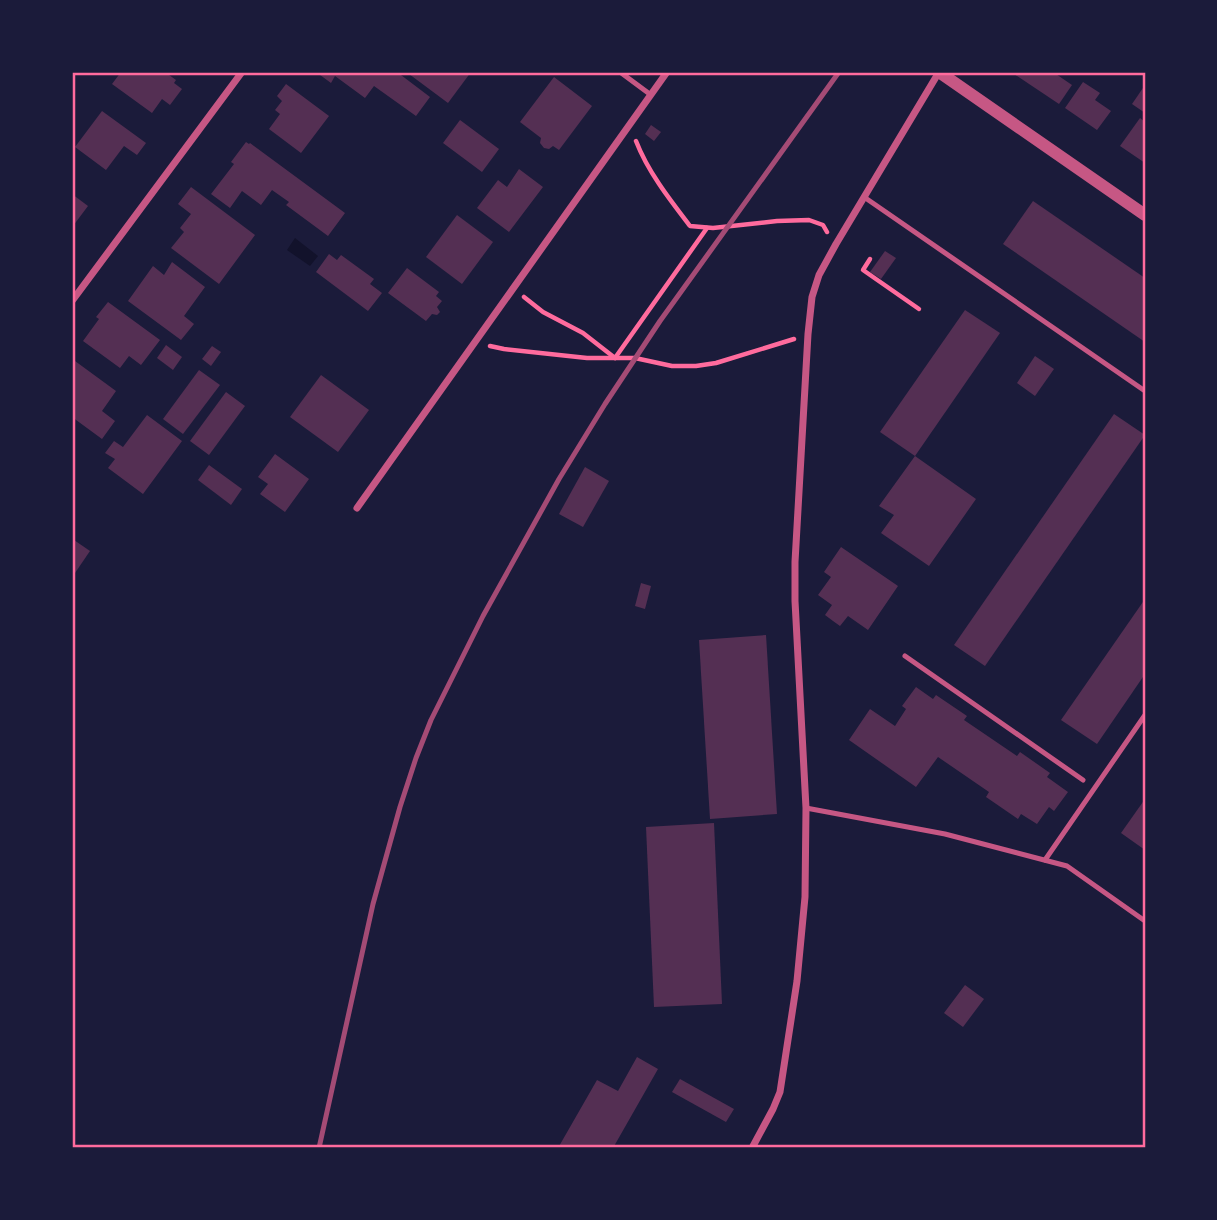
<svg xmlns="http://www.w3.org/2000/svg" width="1217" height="1220" font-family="'PT Sans',sans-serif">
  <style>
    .water { fill: #12122b }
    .building { fill: #542f53 }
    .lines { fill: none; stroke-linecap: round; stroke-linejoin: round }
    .path { stroke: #ff6b9d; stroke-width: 4.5 }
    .service { stroke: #c65784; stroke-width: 5 }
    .minor { stroke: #c65784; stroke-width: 7 }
    .tertiary { stroke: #c65784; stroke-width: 12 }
    .rail { stroke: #a44b75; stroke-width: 5 }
    .neatline { fill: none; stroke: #ff6b9d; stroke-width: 2.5 }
  </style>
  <rect width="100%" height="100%" fill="#1b1b3a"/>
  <!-- water -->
  <path class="water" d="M295 238 318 256 310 266 287 250Z"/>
  <!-- building -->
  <g class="building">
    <path d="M121 72H165L176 80 174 83 182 89 170 105 162 99 152 113 112 84Z"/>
    <path d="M316 72H397L430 97 416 116 374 86 365 98 335 76 331 83Z"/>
    <path d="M411 72H471L448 103 409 74Z"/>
    <path d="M1011 72H1053L1072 85 1059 104Z"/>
    <path d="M554 77 592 106 559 150 553 146 549 149 544 148 540 143 541 138 520 122Z"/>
    <path d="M1083 82 1100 93 1095 100 1111 111 1097 130 1065 108Z"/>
    <path d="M286 84 329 116 301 153 269 129 280 114 275 110 282 101 277 96Z"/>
    <path d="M1145 85V113L1132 104Z"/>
    <path d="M102 111 146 143 137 155 124 146 106 170 75 147Z"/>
    <path d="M1140 118 1145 122V163L1120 146Z"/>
    <path d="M460 120 499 149 482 172 443 143Z"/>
    <path d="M651 125 661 132 654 141 645 134Z"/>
    <path d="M246 142 249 144 250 143 345 213 328 236 286 205 289 202 272 190 261 205 242 191 230 208 211 194 234 164 231 162Z"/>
    <path d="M519 169 543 187 509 232 477 208 498 180 507 187Z"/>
    <path d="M191 187 255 235 219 284 171 248 184 232 180 228 191 214 178 204Z"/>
    <path d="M72 194 88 206 73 226 72 225Z"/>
    <path d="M1033 201 1145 278V342L1003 244Z"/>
    <path d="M457 215 493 242 462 284 426 257Z"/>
    <path d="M885 251 896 258 881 279 870 272Z"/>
    <path d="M329 254 337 260 341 255 374 279 370 284 382 293 368 311 316 272Z"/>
    <path d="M172 262 205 287 184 316 194 324 181 340 128 301 153 266 164 275Z"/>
    <path d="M407 268 439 292 436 296 442 301 437 307 440 312 437 315 432 314 426 321 388 293Z"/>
    <path d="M108 302 160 340 141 365 129 356 120 368 83 341 99 319 96 317Z"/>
    <path d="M965 310 1000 333 915 456 880 432Z"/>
    <path d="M166 345 182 357 173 370 157 358Z"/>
    <path d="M212 346 221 352 211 366 202 359Z"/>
    <path d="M1035 356 1054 369 1035 396 1017 383Z"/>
    <path d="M75 361 116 391 102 411 115 421 102 439 72 417V366Z"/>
    <path d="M199 370 220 385 183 434 163 419Z"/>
    <path d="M321 375 369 410 338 452 290 417Z"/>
    <path d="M226 392 245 406 209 455 190 441Z"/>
    <path d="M1114 414 1145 435 985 666 954 645Z"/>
    <path d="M147 415 182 441 143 494 108 468 115 459 105 453 114 441 123 447Z"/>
    <path d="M275 454 309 479 285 512 260 494 268 484 258 477Z"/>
    <path d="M915 456 976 499 929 566 881 533 894 515 879 506Z"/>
    <path d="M209 465 242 489 231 505 198 480Z"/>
    <path d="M585 467 609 481 583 527 559 514Z"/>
    <path d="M74 540 90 551 75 573 72 570V543Z"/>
    <path d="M841 547 898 586 868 630 848 616 840 626 833 621 825 615 832 605 818 595 831 577 824 572Z"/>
    <path d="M641 583 651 586 645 609 635 606Z"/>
    <path d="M1145 599V674L1097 744 1061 720Z"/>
    <path d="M766 635 777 814 710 819 699 640Z"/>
    <path d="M916 687 933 699 936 695 967 716 964 720 1017 756 1020 752 1050 773 1047 777 1068 792 1054 811 1049 807 1037 824 1021 814 1018 819 986 797 989 792 938 757 916 787 849 740 870 709 895 726 906 709 902 706Z"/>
    <path d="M1145 799V850L1121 833Z"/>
    <path d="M714 823 722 1004 654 1007 646 827Z"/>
    <path d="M965 985 984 999 963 1027 944 1013Z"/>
    <path d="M637 1057 658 1069 613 1148H558L597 1080 618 1091Z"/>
    <path d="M680 1079 734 1109 726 1122 672 1092Z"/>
  </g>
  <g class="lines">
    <!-- path -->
    <g class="path">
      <path d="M636 141C648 172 670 200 690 226L713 228 777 221 809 220 823 225 827 232"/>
      <path d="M870 259 863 270 919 309"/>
      <path d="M524 297 543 312 583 333 615 358 707 228"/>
      <path d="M490 346 504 349 587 358H635L672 366H696L716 363 794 339"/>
    </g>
    <!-- service -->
    <g class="service">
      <path d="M620 72 651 95"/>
      <path d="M864 197 1145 391"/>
      <path d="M905 656 1083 780"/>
      <path d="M806 808 945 834 1067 866 1145 921"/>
      <path d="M1045 860 1145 715"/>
    </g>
    <!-- minor -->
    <g class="minor">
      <path d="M72 301 242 72"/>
      <path d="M357 508 667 72"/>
      <path d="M752 1148 773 1109 780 1092 797 981 805 897 806 808 795 601V562L808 334 812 297 819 275 836 244 939 72"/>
    </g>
    <!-- tertiary -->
    <path class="tertiary" d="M939 72 1145 215"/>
    <!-- rail -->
    <path class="rail" d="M319 1148 373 904 400 807 416 758 431 720 483 616 559 479 605 404 660 321 839 72"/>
  </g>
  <!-- border -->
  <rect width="1217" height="1220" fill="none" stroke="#1b1b3a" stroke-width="147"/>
  <rect x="74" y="74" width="1070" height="1072" class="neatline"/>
</svg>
